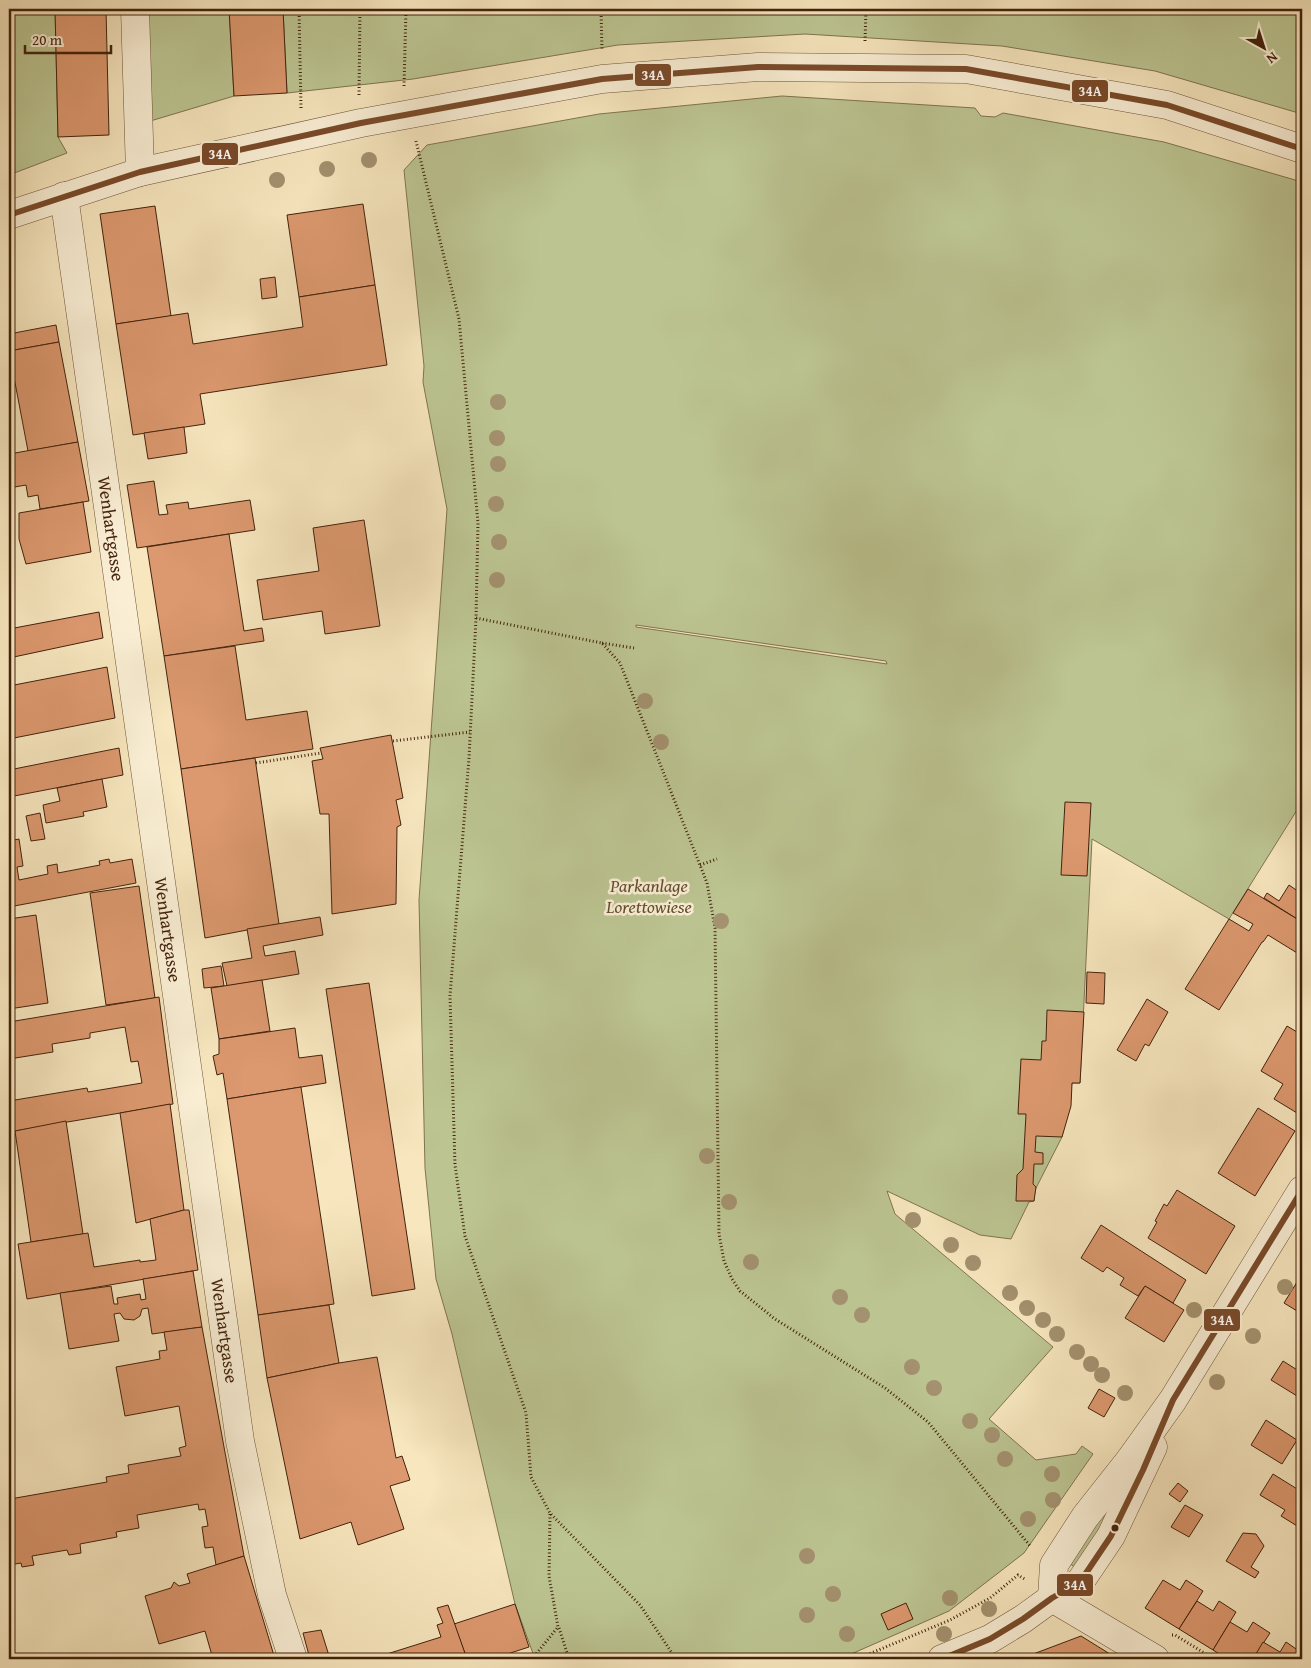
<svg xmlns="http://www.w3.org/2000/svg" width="1311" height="1668" font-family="'Gentium Book Plus',serif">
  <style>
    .green { fill: #bcc592; stroke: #807450; fill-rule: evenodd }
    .building { fill: #dc986e; stroke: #43230d }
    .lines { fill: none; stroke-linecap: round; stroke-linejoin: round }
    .minor-casing { stroke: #705439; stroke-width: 29 }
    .path { stroke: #43230d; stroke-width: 3; stroke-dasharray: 1 2.5; stroke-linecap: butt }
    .minor { stroke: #faefd5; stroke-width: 28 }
    .bus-1-casing { stroke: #faefd5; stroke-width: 10 }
    .bus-1 { stroke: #7a4b2a; stroke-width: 6 }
    .tree { fill: #a4916f }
    .bus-dot { fill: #43230d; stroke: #faefd5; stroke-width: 2 }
    .labels { text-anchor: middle; stroke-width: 5; stroke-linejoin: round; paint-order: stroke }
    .street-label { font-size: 18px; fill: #43230d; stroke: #faefd5 }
    .park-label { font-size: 18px; font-style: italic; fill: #614c2e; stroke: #faefd5 }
    .line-badge { stroke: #faefd5; stroke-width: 2 }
    .badge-label { font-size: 14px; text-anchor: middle; font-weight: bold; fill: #fff }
  </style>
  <rect width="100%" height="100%" fill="#f7e6be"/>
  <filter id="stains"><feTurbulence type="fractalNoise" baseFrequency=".004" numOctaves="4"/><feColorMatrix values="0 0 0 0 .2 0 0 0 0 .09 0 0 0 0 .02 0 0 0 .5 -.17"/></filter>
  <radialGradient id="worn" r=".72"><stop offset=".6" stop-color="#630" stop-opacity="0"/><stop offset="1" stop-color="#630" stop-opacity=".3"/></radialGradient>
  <!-- green -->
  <g class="green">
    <path d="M9 9H55L58 137 67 153 9 175Z"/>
    <path d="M149 9H229L234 96 147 122Z"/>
    <path d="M283 9H1302V114L1155 71 1002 46 805 34 618 45 413 79 287 93Z"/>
    <path d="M782 96 975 108 981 116 995 117 1003 113 1164 142 1302 182V802L1229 919 1092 839 1080 1083H1072L1062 1137 1035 1190 1034 1201 1029 1202 1011 1239 980 1235 887 1191 895 1214 1053 1347 989 1419 1036 1460 1076 1454 1082 1446 1093 1454 1024 1553 949 1611 849 1655 836 1659H535L515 1604 452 1334 436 1279 425 1168 419 900 447 509 423 382 424 366 404 170 427 145 599 114ZM636 625 886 661 887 664 636 627Z"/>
    <path d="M1114 1495 1121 1502 1076 1568 1069 1563Z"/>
  </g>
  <!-- building -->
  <g class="building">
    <path d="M55 9H106L109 135 58 137Z"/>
    <path d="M229 9H283L287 93 234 96Z"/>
    <path d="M363 204 375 285 299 297 287 215Z"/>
    <path d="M155 206 171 316 116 324 100 214Z"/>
    <path d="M275 277 277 297 262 299 260 279Z"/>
    <path d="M375 285 387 365 200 394 205 424 133 435 116 324 188 313 193 344 303 327 299 297Z"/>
    <path d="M56 325 59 342 9 351V334Z"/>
    <path d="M59 342 78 442 28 451 9 351Z"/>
    <path d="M184 427 187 453 148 459 144 433Z"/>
    <path d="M78 442 89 501 40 509 38 495 28 497 26 485 9 488V454Z"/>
    <path d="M154 481 159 515 168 514 166 505 188 502 189 509 250 500 255 530 137 548 127 485Z"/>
    <path d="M83 502 91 552 26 564 19 539V513Z"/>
    <path d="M364 520 380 626 325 634 322 611 263 620 257 580 319 571 313 528Z"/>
    <path d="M229 534 244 631 262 628 264 641 164 656 147 547Z"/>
    <path d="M99 612 103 638 9 658V629Z"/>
    <path d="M235 646 246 720 307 711 313 749 181 769 164 656Z"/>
    <path d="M107 667 115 718 9 739V686Z"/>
    <path d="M391 735 403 798 396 800 401 825 397 827 396 904 332 914 329 814H320L312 761 323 759 320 748Z"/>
    <path d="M119 748 123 775 9 797V770Z"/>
    <path d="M255 758 279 924 205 938 181 769Z"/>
    <path d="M102 779 107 807 83 812 84 816 46 823 43 805 60 801 57 788Z"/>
    <path d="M1065 802 1091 803 1087 876 1061 875Z"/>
    <path d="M40 813 45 839 31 841 26 816Z"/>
    <path d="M19 839 23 866 17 867 19 880 48 874 47 866 57 864 58 873 100 865 99 861 109 859 110 863 132 859 136 883 9 907V841Z"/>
    <path d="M1289 885 1302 894V922L1264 898 1267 893 1279 901Z"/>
    <path d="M139 886 155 998 106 1005 90 893Z"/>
    <path d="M1248 889 1302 922V956L1268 935 1263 942H1262L1219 1010 1185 989 1229 919 1249 931 1253 924 1233 913Z"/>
    <path d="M36 915 48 1003 9 1009V919Z"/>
    <path d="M320 917 323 935 263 946 265 956 295 951 299 974 227 986 222 963 252 958 247 929Z"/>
    <path d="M221 966 224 986 204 988 202 969Z"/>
    <path d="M1087 972 1105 973 1104 1004 1086 1003Z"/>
    <path d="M262 980 270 1031 219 1039 211 988Z"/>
    <path d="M369 983 415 1289 372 1296 326 989Z"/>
    <path d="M159 997 173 1104 9 1132V1101L87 1088 88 1092 142 1083 138 1061 131 1062 125 1027 90 1033V1038L52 1044 53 1052 9 1059V1022Z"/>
    <path d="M1147 999 1168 1012 1149 1046 1145 1044 1136 1061 1117 1050Z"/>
    <path d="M1047 1010 1084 1012 1080 1083H1072L1071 1106 1062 1137 1036 1136 1035 1152 1043 1153V1164H1034L1033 1184 1036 1187 1034 1201H1016L1017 1175 1023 1169 1026 1114H1018L1021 1059 1041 1060 1042 1041H1046Z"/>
    <path d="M1287 1026 1302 1035V1116L1274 1099 1283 1084 1261 1071Z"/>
    <path d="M295 1028 299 1058 322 1055 326 1083 227 1099 223 1073 217 1075 213 1056 219 1054V1039Z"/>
    <path d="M301 1087 334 1304 258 1315 227 1099Z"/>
    <path d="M170 1104 184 1210 136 1223 120 1113Z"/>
    <path d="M1258 1108 1295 1131 1255 1196 1218 1173Z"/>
    <path d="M66 1121 83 1234 31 1242 15 1131Z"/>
    <path d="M1177 1190 1235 1226 1206 1274 1148 1238 1157 1222 1155 1221 1164 1204 1167 1206Z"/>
    <path d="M184 1210H189L198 1270 27 1299 18 1244 88 1233 94 1267 140 1260V1262L156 1260 150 1219Z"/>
    <path d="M1101 1225 1186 1280 1173 1303 1145 1286 1138 1296 1120 1285 1124 1278 1107 1267 1103 1272 1081 1258Z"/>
    <path d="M193 1271 202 1327 152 1334 148 1308 142 1309 140 1316 134 1320 124 1319 120 1313 114 1314 119 1341 69 1349 60 1293 111 1286 114 1304H118L117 1298 140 1294 141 1300 146 1299 143 1279Z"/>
    <path d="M1302 1274V1314L1284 1303Z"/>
    <path d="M1145 1286 1184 1310 1164 1342 1125 1318Z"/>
    <path d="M329 1305 339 1363 267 1378 258 1315Z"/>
    <path d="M202 1327 244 1556 216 1565 213 1547 205 1548 202 1527 208 1526 205 1509 199 1510 198 1504 137 1515 139 1528 116 1532 117 1537 80 1544 81 1553 69 1555 67 1550 32 1556 34 1565 22 1567 21 1563 9 1565 10 1499 107 1482 106 1477 129 1473 128 1465 181 1456 179 1448 186 1446 179 1406 125 1416 116 1367 160 1359 159 1351 167 1350 164 1332Z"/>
    <path d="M377 1357 396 1458 402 1456 410 1480 390 1486 404 1529 358 1545 351 1522 300 1539 267 1378 339 1363Z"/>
    <path d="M1283 1361 1302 1373V1399L1271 1380Z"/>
    <path d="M1099 1389 1115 1398 1104 1417 1088 1408Z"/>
    <path d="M1266 1420 1297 1440 1282 1464 1251 1445Z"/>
    <path d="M1273 1474 1302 1492V1529L1281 1516 1285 1510 1260 1495Z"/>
    <path d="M1178 1483 1188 1491 1180 1502 1169 1494Z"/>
    <path d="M1185 1505 1203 1515 1189 1537 1171 1527Z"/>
    <path d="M1243 1533 1256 1534 1264 1546 1251 1567 1259 1572 1255 1578 1226 1561Z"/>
    <path d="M244 1556 275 1659H213L205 1631 159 1644 145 1596 171 1588 174 1582 179 1586 190 1583 187 1574Z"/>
    <path d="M1163 1580 1180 1590 1186 1580 1203 1591 1179 1629 1145 1608Z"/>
    <path d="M1197 1601 1213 1611 1219 1601 1236 1612 1213 1650 1179 1629Z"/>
    <path d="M906 1603 913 1619 888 1630 881 1614Z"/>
    <path d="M515 1604 529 1647 492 1659H467L454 1624Z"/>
    <path d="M448 1605 467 1659H371L441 1637 437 1625 443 1623 437 1608Z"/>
    <path d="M1230 1622 1247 1632 1253 1622 1270 1633 1253 1659H1227L1213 1650Z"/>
    <path d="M321 1630 330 1659H310L303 1633Z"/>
    <path d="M1081 1636 1118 1659H1020Z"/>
    <path d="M1263 1642 1280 1652 1286 1642 1302 1653V1657L1301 1659H1253Z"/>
  </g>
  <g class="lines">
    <defs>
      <g id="minor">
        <path d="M135 9 140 172"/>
        <path id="s1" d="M64 196 240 1441 272 1595 293 1659"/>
        <path d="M9 215 140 172 361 123 602 79 758 67 966 69 1167 105 1302 149"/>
        <path d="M1052 1598 1054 1565 1085 1517 1130 1460 1173 1400 1302 1190"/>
        <path d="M1052 1598 1155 1659"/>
        <path d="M942 1659 990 1639 1023 1619 1052 1598 1080 1582 1111 1536 1153 1447"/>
      </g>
    </defs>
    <!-- minor casing -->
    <use href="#minor" class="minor-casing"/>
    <!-- path -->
    <g class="path">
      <path d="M299 9 301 108"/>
      <path d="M601 9 602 51"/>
      <path d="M865 41 866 9"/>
      <path d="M404 86 406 9"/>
      <path d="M359 95 360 9"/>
      <path d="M416 141 459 319 478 523 476 618 469 758 450 996 455 1165 465 1236 526 1413 531 1477 550 1513 640 1605 676 1659"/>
      <path d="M476 618 602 643 620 663 700 865 707 883 715 928 719 1234 724 1261 732 1279 740 1291 775 1319 885 1388 928 1422 1031 1547"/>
      <path d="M602 643 634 648"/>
      <path d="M393 741 470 732"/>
      <path d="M256 763 321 753"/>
      <path d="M700 865 717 859"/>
      <path d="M559 1628 569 1659"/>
      <path d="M1172 1635H1175L1214 1659"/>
      <path d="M532 1659 558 1627 549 1576 550 1514"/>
      <path d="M857 1659 950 1620 990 1598 1018 1575 1026 1580"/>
    </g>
    <!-- minor -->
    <use href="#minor" class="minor"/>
    <defs>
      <g id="bus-1">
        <path d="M9 215 140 172 361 123 602 79 758 67 966 69 1167 105 1302 149"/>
        <path d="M942 1659 990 1639 1023 1619 1052 1598 1080 1582 1111 1536 1143 1470 1173 1400 1302 1190"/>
      </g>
    </defs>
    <!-- bus-1 casing -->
    <use href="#bus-1" class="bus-1-casing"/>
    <!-- bus-1 -->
    <use href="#bus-1" class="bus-1"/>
  </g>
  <!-- trees -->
  <g class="tree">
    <circle cx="369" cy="160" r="8"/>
    <circle cx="327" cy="169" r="8"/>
    <circle cx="277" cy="180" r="8"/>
    <circle cx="498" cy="402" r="8"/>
    <circle cx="497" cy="438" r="8"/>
    <circle cx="498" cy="464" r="8"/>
    <circle cx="496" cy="504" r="8"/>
    <circle cx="499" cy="542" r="8"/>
    <circle cx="497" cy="580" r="8"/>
    <circle cx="645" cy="701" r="8"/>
    <circle cx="661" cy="742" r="8"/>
    <circle cx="721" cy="921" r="8"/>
    <circle cx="707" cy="1156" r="8"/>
    <circle cx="729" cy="1202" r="8"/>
    <circle cx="913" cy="1220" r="8"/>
    <circle cx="951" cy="1245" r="8"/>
    <circle cx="751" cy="1262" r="8"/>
    <circle cx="973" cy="1263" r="8"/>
    <circle cx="1285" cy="1287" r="8"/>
    <circle cx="1010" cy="1293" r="8"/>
    <circle cx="840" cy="1297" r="8"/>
    <circle cx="1027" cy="1308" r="8"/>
    <circle cx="1194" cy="1310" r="8"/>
    <circle cx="862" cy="1315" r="8"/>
    <circle cx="1043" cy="1320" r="8"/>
    <circle cx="1057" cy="1334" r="8"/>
    <circle cx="1253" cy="1336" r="8"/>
    <circle cx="1077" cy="1352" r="8"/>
    <circle cx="1091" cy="1364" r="8"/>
    <circle cx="912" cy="1367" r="8"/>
    <circle cx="1102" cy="1375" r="8"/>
    <circle cx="1217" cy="1382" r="8"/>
    <circle cx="934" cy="1388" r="8"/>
    <circle cx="1125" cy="1393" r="8"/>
    <circle cx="970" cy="1421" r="8"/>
    <circle cx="992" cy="1435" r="8"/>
    <circle cx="1005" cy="1459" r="8"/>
    <circle cx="1052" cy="1474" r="8"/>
    <circle cx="1053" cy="1500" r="8"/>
    <circle cx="1028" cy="1519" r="8"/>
    <circle cx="807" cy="1556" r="8"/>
    <circle cx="833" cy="1594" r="8"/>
    <circle cx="950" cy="1598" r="8"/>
    <circle cx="989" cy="1609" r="8"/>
    <circle cx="807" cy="1615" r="8"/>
    <circle cx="847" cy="1634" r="8"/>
    <circle cx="944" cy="1634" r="8"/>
  </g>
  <!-- markers -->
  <circle class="bus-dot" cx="1115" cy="1528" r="4.5"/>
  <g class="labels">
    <!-- street labels -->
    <g class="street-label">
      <text dy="6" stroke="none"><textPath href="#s1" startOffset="336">Wenhartgasse</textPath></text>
      <text dy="6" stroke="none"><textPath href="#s1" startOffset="741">Wenhartgasse</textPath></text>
      <text dy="6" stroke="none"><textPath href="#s1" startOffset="1146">Wenhartgasse</textPath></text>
    </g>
    <!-- park labels -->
    <g class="park-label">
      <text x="649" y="892">Parkanlage<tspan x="649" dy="21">Lorettowiese</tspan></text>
    </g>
  </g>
  <g class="line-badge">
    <rect x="634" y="63" width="38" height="24" rx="5" fill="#7a4b2a"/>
    <rect x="1071" y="79" width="38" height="24" rx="5" fill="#7a4b2a"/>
    <rect x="201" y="142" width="38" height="24" rx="5" fill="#7a4b2a"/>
    <rect x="1203" y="1308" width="38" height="24" rx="5" fill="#7a4b2a"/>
    <rect x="1056" y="1573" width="38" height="24" rx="5" fill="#7a4b2a"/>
  </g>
  <g class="badge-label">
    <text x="653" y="80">34A</text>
    <text x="1090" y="96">34A</text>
    <text x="220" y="159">34A</text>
    <text x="1222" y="1325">34A</text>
    <text x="1075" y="1590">34A</text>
  </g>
  <!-- margin -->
  <rect width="1311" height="1668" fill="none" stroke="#f7e6be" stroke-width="30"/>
  <rect x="10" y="10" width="1291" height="1648" fill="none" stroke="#43230d" stroke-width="2.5"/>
  <rect x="15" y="15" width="1281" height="1638" fill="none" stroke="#43230d"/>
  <!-- north arrow -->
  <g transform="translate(1264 48) rotate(141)" stroke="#faefd5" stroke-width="4" paint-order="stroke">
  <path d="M0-4L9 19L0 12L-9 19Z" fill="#43230d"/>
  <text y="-8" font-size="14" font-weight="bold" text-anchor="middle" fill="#43230d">N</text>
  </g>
  <!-- scale -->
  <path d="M25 45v8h86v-8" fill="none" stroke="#43230d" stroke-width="2.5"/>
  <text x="32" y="45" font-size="15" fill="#43230d" stroke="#faefd5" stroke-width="4" paint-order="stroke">20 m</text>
  <rect width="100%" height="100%" filter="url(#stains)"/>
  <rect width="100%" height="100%" fill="url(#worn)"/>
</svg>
